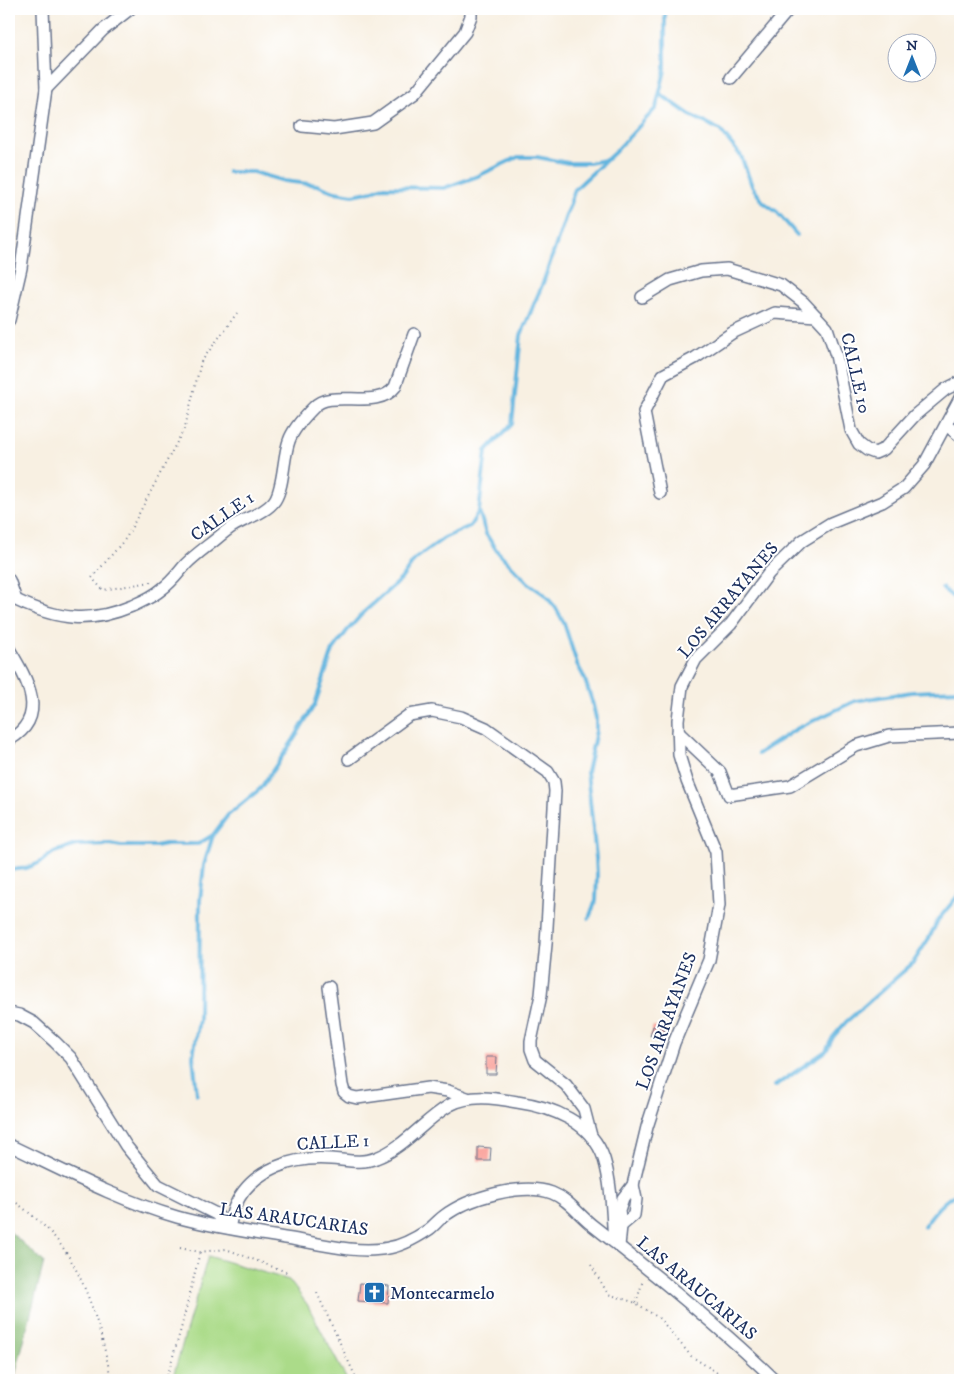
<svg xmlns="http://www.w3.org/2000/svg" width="969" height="1389" font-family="'IM FELL DW Pica',serif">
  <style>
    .green { fill: #abdb89; stroke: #638574 }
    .forest { fill: #88bb75; stroke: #52756a }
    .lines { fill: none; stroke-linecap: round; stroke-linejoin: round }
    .stream { stroke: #64b5df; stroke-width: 4 }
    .building { fill: #f99f97 }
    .street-casing { stroke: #68738c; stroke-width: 14 }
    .path { stroke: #68738c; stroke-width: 2; stroke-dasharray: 1 4; stroke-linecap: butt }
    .street { stroke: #fff; stroke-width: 11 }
    .labels { text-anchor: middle; stroke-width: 4; stroke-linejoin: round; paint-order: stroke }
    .street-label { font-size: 18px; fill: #1b2f5e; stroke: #fff }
    .poi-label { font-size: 18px; fill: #1b2f5e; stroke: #fff; text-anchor: start }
  </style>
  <rect width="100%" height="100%" fill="#fff"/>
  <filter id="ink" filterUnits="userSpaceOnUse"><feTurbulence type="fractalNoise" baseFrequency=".02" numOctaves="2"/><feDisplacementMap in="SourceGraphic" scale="10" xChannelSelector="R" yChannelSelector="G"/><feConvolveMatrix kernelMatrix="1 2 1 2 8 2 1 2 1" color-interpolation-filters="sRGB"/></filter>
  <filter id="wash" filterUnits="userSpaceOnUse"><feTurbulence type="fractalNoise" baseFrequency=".0096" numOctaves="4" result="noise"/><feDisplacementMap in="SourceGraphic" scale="20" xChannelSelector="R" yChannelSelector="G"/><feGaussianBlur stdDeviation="1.12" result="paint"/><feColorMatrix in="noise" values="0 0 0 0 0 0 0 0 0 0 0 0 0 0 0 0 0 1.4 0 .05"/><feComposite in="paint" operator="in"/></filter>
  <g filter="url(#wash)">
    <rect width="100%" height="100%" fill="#f8f0e2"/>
    <!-- green -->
    <path class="green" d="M208 1256 289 1280 307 1304 347 1380H172Z"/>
    <!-- forest -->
    <path class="forest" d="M9 1231 44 1262 14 1380H9Z"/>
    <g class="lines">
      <!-- stream -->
      <g class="stream">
        <path d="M660 94 690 115 720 130 741 156 752 186 763 202 777 212 797 235"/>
        <path d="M228 172H253L284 181 317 185 335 192 353 195 373 191 383 187 444 188 478 176 518 157H537L568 163H589L605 160"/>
        <path d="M479 511 486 534 497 551 528 583 544 594 556 608 564 623 577 664 584 677 592 701 596 718V731L587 772 596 858 597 875 596 900 589 918"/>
        <path d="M942 588 960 603"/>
        <path d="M758 754 796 729 855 701 912 692 960 690"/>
        <path d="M9 870 27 868 39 863 54 852 77 845 110 844 121 846H155L166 844H198L213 835"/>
        <path d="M775 1086 826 1051 833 1037 846 1022 913 963 929 938 938 920 960 893"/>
        <path d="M197 1094 193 1056 199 1019 200 900 204 865 213 835 228 815 260 789 294 739 315 704 333 650 347 631 363 613 401 579 415 559 444 538 470 526 479 511 486 451 512 424 521 335 543 283 575 189 615 152 656 108 665 70V9"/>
        <path d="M924 1226C934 1212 944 1199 960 1192"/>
      </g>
    </g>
    <g id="blocks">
      <!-- building -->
      <g class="building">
        <path d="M653 1026 665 1029 662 1039 650 1036Z"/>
        <path d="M486 1057H497L496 1074H486Z"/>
        <path d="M478 1147 491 1148 490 1161H478Z"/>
        <path d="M360 1283 389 1286 388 1303 358 1301Z"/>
      </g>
    </g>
  </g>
  <g filter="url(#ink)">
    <use href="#blocks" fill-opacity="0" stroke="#68738c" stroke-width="1"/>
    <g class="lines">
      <defs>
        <g id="street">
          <path d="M731 78 789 9"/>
          <path d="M46 89 103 30 130 9"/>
          <path d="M302 126 334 129 373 123 415 93 465 32 471 16V9"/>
          <path d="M642 297 670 280 701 271 727 269 781 285 803 302 827 328 836 355 851 430 859 444 867 450 875 453 884 449 915 415 946 389 960 382"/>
          <path d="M9 320 21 268 46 89 43 9"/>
          <path d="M946 425 960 436"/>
          <path d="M660 493 644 412 663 375 695 358 732 333 775 313 816 316"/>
          <path d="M9 580 16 600C58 620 89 624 132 606 143 601 153 597 162 589 172 582 178 573 186 564 195 555 205 548 215 540 221 535 227 530 233 526 246 518 266 513 275 500 284 486 283 457 289 441 293 429 305 416 314 407 331 388 377 411 395 387L414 334"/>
          <path d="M9 649C27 679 50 717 9 740"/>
          <path d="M678 732 720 772 729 795 790 786 856 746 889 736 960 733"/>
          <path d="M349 759 409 715 432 711 461 717 486 728 548 772 554 782 555 791 546 944 541 995 531 1041V1049L535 1060 566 1085 584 1109 591 1136"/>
          <path d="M329 987 342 1085 344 1092 349 1096 357 1098 428 1088 448 1091 467 1098"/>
          <path d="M9 1013 19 1015 34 1023 55 1042 71 1058 126 1146 158 1185 216 1214 229 1228C231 1221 232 1212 235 1206 251 1169 294 1156 331 1159 346 1160 362 1164 376 1158 404 1148 424 1120 450 1105 471 1094 494 1098 517 1102 552 1107 592 1122 604 1159 612 1185 612 1215 614 1242"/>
          <path d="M9 1145C64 1171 118 1200 177 1217 216 1228 257 1233 297 1240 324 1245 361 1254 388 1248 401 1246 416 1238 428 1230 434 1226 438 1220 444 1216 468 1198 522 1182 552 1193 568 1199 579 1215 592 1225 655 1274 718 1325 775 1380"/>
          <path d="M621 1226 634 1215 636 1199 633 1185"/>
          <path d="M619 1246 621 1226 619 1210 623 1198 633 1185 647 1127 674 1043 709 960 719 905 716 852 687 781 679 755 678 720 682 686 696 659 731 624 769 573 802 541 831 523 882 502 904 488 924 465 960 398"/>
        </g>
      </defs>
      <!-- street casing -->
      <use href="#street" class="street-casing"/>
      <!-- path -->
      <g class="path">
        <path d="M151 582 103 590 92 578 126 538 185 427 201 362 237 313"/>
        <path d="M9 1197C27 1211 46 1225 60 1244 86 1277 104 1339 111 1380"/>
        <path d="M180 1248 200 1252 226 1249 289 1273"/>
        <path d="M591 1265 608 1294 636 1303 660 1319 691 1356 716 1372 725 1380"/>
        <path d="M317 1293 357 1380"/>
        <path d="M636 1303 643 1280"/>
        <path d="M166 1380 181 1329 200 1252"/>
      </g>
      <!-- street -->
      <use href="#street" class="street"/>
    </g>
  </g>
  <!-- icons -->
  <defs>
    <symbol id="church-square" viewBox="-11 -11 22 22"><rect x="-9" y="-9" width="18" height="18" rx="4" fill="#1f6fb2" stroke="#fff"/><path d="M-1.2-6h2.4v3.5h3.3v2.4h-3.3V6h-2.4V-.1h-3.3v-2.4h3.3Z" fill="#fff"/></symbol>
  </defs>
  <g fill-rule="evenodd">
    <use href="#church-square" x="362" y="1280" width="25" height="25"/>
  </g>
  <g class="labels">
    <!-- street labels -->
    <g class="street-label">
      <text transform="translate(856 373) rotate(77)" y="6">CALLE 10</text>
      <text transform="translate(222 516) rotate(-35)" y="6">CALLE 1</text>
      <text transform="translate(728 600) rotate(-50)" y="6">LOS ARRAYANES</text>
      <text transform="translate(666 1021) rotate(-70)" y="6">LOS ARRAYANES</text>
      <text transform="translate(333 1142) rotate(-3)" y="6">CALLE 1</text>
      <text transform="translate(294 1219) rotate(8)" y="6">LAS ARAUCARIAS</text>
      <text transform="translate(697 1288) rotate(40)" y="6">LAS ARAUCARIAS</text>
    </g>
    <!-- poi labels -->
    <g class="poi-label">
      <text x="390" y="1299">Montecarmelo</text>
    </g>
  </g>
  <!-- margin -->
  <rect width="969" height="1389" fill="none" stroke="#fff" stroke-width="30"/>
  <!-- north arrow -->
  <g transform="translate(912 58)"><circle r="24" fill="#ffffff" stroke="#a4acbf"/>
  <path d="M0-4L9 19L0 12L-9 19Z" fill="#1f6fb2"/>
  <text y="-8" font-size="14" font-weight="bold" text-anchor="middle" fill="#1b2f5e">N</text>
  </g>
</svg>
